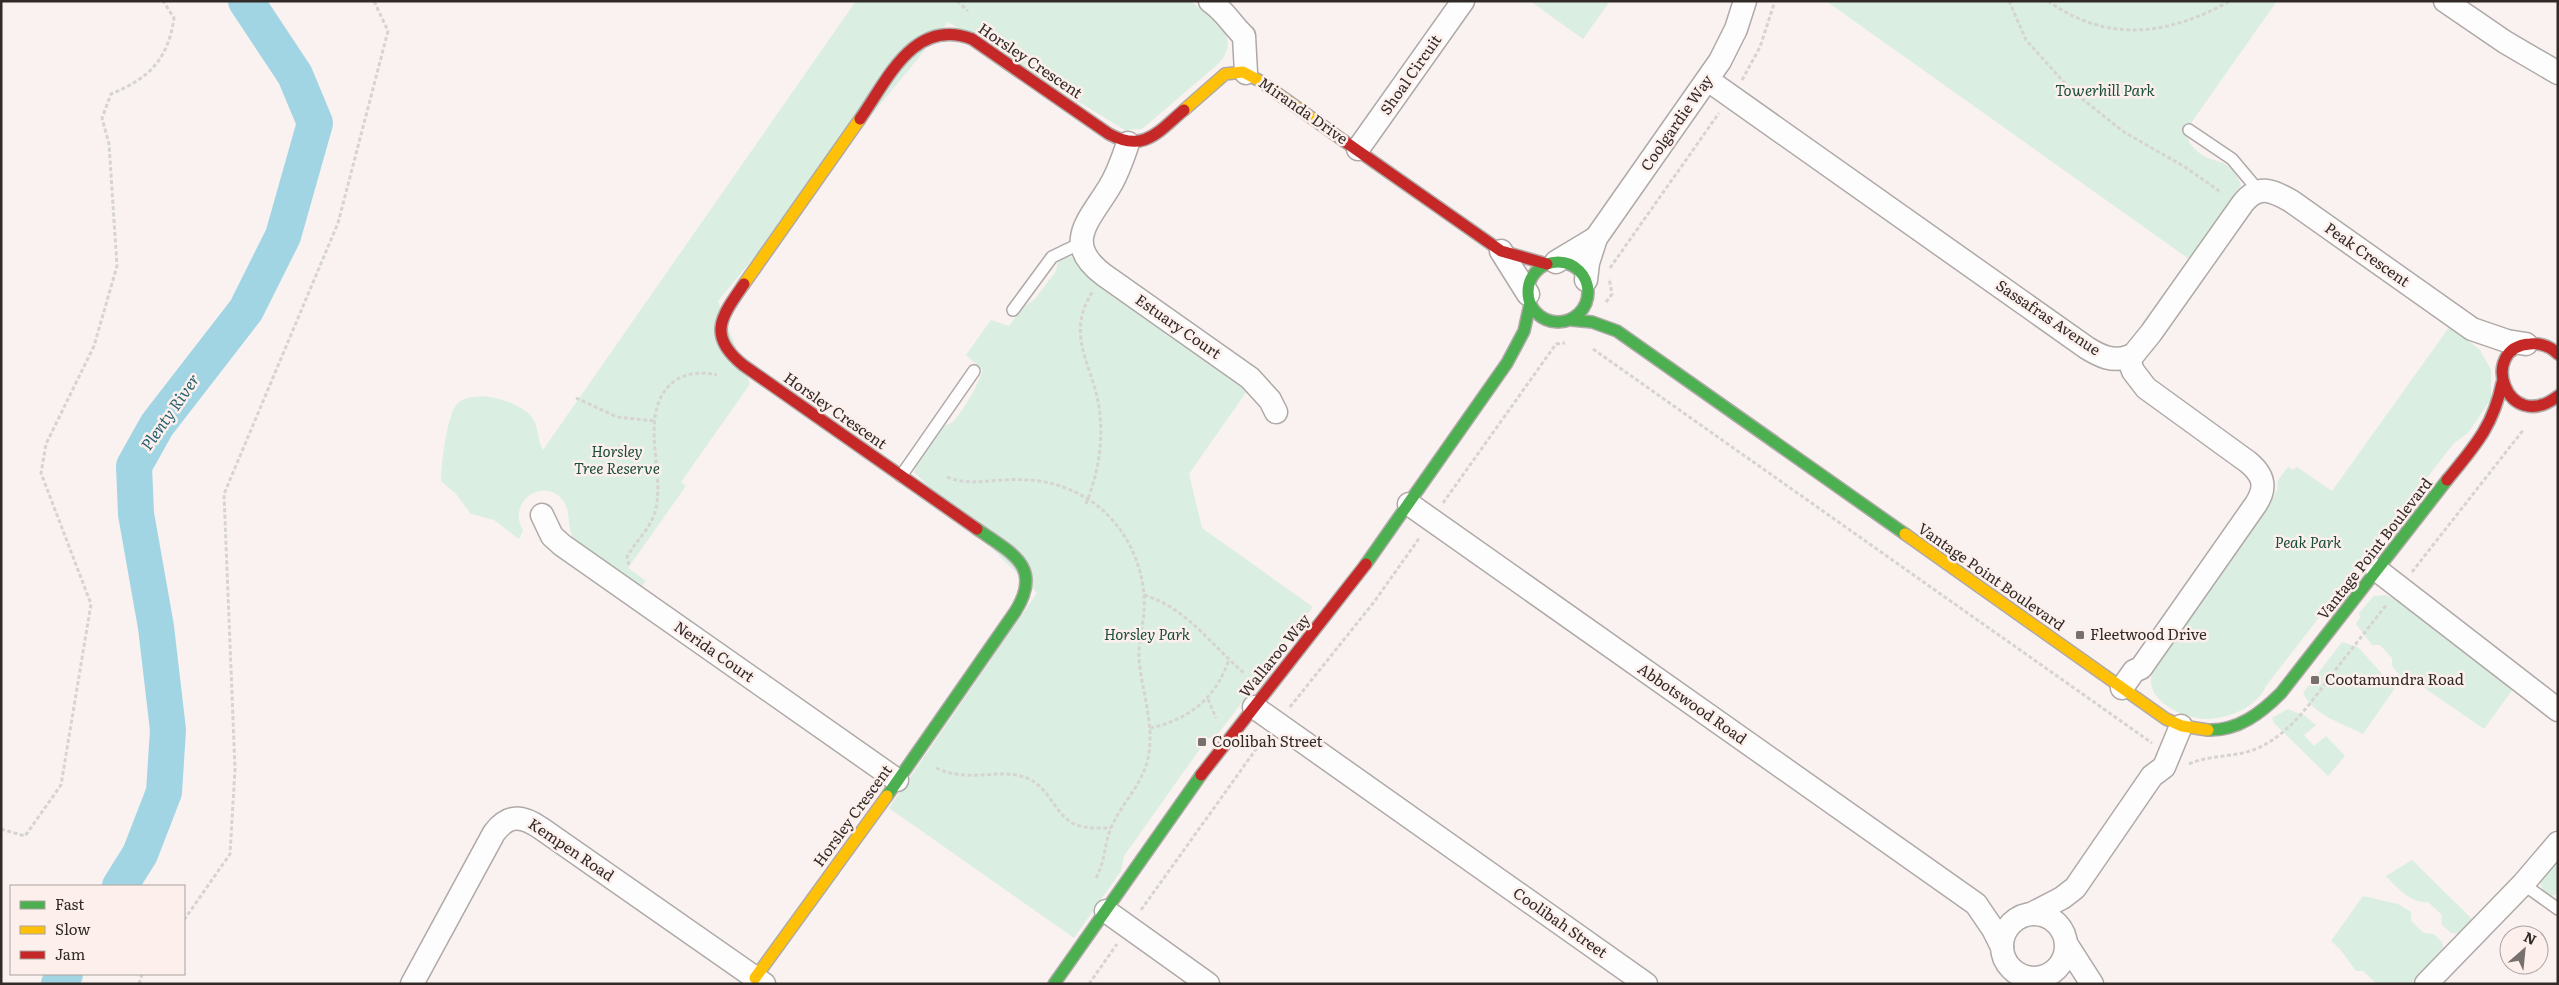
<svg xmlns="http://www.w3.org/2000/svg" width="2559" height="985" font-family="Literata,serif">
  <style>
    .green { fill: #dbeee2 }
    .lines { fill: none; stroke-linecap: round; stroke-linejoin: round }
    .river { stroke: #a2d5e3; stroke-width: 36 }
    .lane-casing { stroke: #afa9a7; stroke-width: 14 }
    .street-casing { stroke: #afa9a7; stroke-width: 25 }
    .fast-casing { stroke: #afa9a7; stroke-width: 14 }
    .slow-casing { stroke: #afa9a7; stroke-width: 14 }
    .jam-casing { stroke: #afa9a7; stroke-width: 14 }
    .path { stroke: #d6d4d3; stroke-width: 3; stroke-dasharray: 4 2.5; stroke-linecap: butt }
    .lane { stroke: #fefdfd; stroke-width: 11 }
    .street { stroke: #fefdfd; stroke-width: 22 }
    .fast { stroke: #4caf50; stroke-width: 11 }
    .slow { stroke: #ffc107; stroke-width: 11 }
    .jam { stroke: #c62828; stroke-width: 11 }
    .poi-dot { fill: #77706d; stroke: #fdf0ec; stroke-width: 2 }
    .labels { text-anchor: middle; stroke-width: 5; stroke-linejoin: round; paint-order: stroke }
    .street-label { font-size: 15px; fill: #312a27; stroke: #fdf0ec }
    .park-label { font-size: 15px; font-style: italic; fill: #184d39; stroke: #fdf0ec }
    .poi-label { font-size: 15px; fill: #312a27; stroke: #fdf0ec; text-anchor: start }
    .water-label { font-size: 16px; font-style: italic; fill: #24606f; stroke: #fdf0ec }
  </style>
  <rect width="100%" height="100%" fill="#f9f2f0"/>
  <!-- green -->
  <g class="green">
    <path d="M856 1H1190C1212 17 1245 37 1217 65L1142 129 1125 130 948 22 718 301 750 384 681 482 686 486 628 568 646 581 641 587 575 541C565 528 573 511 561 498 539 477 507 505 523 530L519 539 494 520 471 514 456 494 441 481C441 466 447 412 458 403 467 395 485 396 495 398 508 401 521 406 530 415 539 424 537 440 543 450Z"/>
    <path d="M1530 1H1610L1583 39Z"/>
    <path d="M1826 1H2277L2184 133C2189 137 2188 142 2192 146 2212 169 2228 152 2241 185L2189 259Z"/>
    <path d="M1062 256 1072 257 1091 279 1247 391 1189 474 1202 528 1313 607 1277 653 1275 659 1218 734 1207 739 1124 856 1121 871 1074 938 889 808 1037 593 914 472C918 457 931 440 941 428 945 424 950 425 954 421 968 403 975 390 983 370L966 355 991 320 1009 326 1022 308 1035 299 1056 271 1058 262Z"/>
    <path d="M2450 326 2480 350 2491 370V399L2468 433 2454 443 2266 686C2258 706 2231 718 2208 719 2184 719 2141 700 2153 671L2270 503 2277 490 2278 480 2288 467 2293 470 2297 467 2332 491Z"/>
    <path d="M2385 595 2401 602 2513 689 2484 729 2406 675 2402 678 2392 666V658L2380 645H2372L2356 624 2360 618 2359 613 2374 596Z"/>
    <path d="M2342 642 2358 647 2395 688 2363 734C2341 723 2314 715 2303 693Z"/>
    <path d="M2288 709 2305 716 2316 725 2304 735 2314 746 2326 736 2345 756 2328 776 2274 723 2272 718Z"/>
    <path d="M2412 860 2473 920 2459 934 2451 933 2441 924 2442 915 2428 902C2412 904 2396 887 2386 876Z"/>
    <path d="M2558 861V894L2551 896 2543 890 2540 881Z"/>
    <path d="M2363 896 2398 904 2411 912V921L2424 933 2434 934 2442 942 2444 949 2410 984H2377L2363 971H2356L2340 949 2331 941Z"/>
  </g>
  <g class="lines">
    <!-- river -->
    <g class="river">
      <path d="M120 886 140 854 164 792 168 730 156 627 136 514 134 466 157 425 246 310 283 236 315 123 295 75 246 1"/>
      <path d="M59 984 65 974"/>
    </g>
    <defs>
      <g id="lane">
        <path d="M2189 130 2232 159 2258 190"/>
        <path d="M1013 310 1052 257 1081 243"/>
        <path d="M901 476 974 371"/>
        <path d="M2523 884 2558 909"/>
      </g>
      <g id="street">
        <path d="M1210 1C1228 14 1230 23 1244 36L1246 73"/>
        <path d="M2445 1 2505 42 2558 73"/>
        <path d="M1708 80 2087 348C2100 356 2112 362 2128 357L2133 371 2146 388 2248 462C2264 475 2267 487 2256 504L2141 668 2134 671 2122 688"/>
        <path d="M1128 143C1123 158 1118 173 1110 186 1090 220 1061 243 1104 275L1250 378 1270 400 1276 412"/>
        <path d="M1358 149 1463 1"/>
        <path d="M1501 251 1528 294"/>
        <path d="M1556 262 1596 238"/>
        <path d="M1586 280 1588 263 1596 238 1720 61 1736 29 1745 1"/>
        <path d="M2128 357 2134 354 2151 333 2243 203C2258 184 2272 190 2291 201L2472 329 2507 341 2526 344"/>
        <path d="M1409 504 1976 904 1993 929 2002 947"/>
        <path d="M542 515 552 536 562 545 897 780"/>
        <path d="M2377 570 2558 710"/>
        <path d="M1254 707 1646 984"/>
        <path d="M1106 911 1208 984"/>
        <path d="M2033 913 2062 898 2075 888 2152 776 2164 767 2181 726"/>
        <circle cx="2034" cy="946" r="32"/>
        <path d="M2067 945 2092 984"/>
        <path d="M412 984 494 833C509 813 523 816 542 829L764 984"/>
        <path d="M2426 984 2523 884 2558 843"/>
      </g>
      <g id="fast">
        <circle cx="1558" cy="292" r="30"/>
        <path d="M1571 320 1592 322 1617 331 1905 534"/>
        <path d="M1366 564 1507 363 1524 331 1530 304"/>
        <path d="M2208 730C2238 731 2261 713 2281 693L2447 480"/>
        <path d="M887 796 1015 612C1044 566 1011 553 977 529"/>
        <path d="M1054 984 1201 775"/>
      </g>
      <g id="slow">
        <path d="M1184 110 1225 74 1243 72 1260 81 1344 141"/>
        <path d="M744 284 860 119"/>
        <path d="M1905 534 2166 719 2182 726 2208 730"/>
        <path d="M755 978 887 796"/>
      </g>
      <g id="jam">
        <path d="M860 119C888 79 914 17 972 39L1109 134C1144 153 1158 132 1184 110"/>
        <path d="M1344 141 1501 251 1547 264"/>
        <path d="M744 284C722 316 706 335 743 365L977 529"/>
        <path d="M2558 354C2550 346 2541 343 2530 344 2478 347 2506 436 2558 396"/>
        <path d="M2447 480C2474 447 2493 427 2502 383"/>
        <path d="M1201 775 1366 564"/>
      </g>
    </defs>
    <!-- lane casing -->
    <use href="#lane" class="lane-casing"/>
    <!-- street casing -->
    <use href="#street" class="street-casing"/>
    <!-- fast casing -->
    <use href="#fast" class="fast-casing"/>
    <!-- slow casing -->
    <use href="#slow" class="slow-casing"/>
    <!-- jam casing -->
    <use href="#jam" class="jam-casing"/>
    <!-- path -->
    <g class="path">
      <path d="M957 1 968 11"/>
      <path d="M2009 1 2026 40 2071 90 2124 132 2185 167 2222 193"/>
      <path d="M2048 1C2108 44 2169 35 2230 1"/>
      <path d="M1742 80 1760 47 1775 1"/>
      <path d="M1610 268 1719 113"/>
      <path d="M1606 302 1612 294 1609 278"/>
      <path d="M1593 349 2152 743"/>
      <path d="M576 398 617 417 655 421"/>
      <path d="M947 477C965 485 983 481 1003 480 1033 478 1060 482 1086 498 1124 520 1147 568 1144 611 1143 627 1138 643 1139 660 1142 692 1155 725 1148 758 1143 784 1121 804 1111 828 1104 845 1105 862 1096 878"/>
      <path d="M1443 503 1556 344 1565 343"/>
      <path d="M1086 504C1098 474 1104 441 1099 407 1093 365 1064 335 1093 291"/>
      <path d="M629 565 627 557C636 540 652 528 656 508 665 469 636 408 676 380 689 372 703 372 717 375"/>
      <path d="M2412 572 2524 429"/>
      <path d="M1144 595C1187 608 1212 646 1245 674"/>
      <path d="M1208 699 1216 718"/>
      <path d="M1290 707 1374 602 1420 537"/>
      <path d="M1150 728C1189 720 1217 697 1229 659"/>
      <path d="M2189 764C2211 754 2236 758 2258 748 2291 733 2312 701 2333 673 2351 650 2369 627 2387 604"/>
      <path d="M936 768C971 784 998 767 1027 778 1050 787 1056 818 1077 825 1087 829 1100 828 1111 828"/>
      <path d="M1 829 25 836 61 785 91 604 41 473 46 444 94 346 117 266 109 144 102 118 111 94C150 78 168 59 174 18L163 1"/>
      <path d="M1141 910 1264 738"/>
      <path d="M184 920 230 854 235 769 224 494 338 223 388 31 374 1"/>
      <path d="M139 984 142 974"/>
      <path d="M1089 984 1117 944"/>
    </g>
    <!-- lane -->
    <use href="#lane" class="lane"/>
    <!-- street -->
    <use href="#street" class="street"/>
    <!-- fast -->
    <use href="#fast" class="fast"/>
    <!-- slow -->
    <use href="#slow" class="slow"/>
    <!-- jam -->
    <use href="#jam" class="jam"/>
  </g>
  <!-- markers -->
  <g class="poi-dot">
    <rect x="2075" y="630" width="10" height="10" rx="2.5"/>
    <rect x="2310" y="675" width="10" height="10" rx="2.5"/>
    <rect x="1197" y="737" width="10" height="10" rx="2.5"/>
  </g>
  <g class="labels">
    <!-- street labels -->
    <g class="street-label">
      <text transform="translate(1030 61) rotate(34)" y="5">Horsley Crescent</text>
      <text transform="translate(1411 75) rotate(-55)" y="5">Shoal Circuit</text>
      <text transform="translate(1303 111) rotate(35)" y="5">Miranda Drive</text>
      <text transform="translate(1677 123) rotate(-55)" y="5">Coolgardie Way</text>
      <text transform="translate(2367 255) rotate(35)" y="5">Peak Crescent</text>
      <text transform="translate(2048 318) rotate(34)" y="5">Sassafras Avenue</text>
      <text transform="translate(1178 327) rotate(35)" y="5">Estuary Court</text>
      <text transform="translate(835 411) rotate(35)" y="5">Horsley Crescent</text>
      <text transform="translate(2375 549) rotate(-52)" y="5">Vantage Point Boulevard</text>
      <text transform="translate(1991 577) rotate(35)" y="5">Vantage Point Boulevard</text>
      <text transform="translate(714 652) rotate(35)" y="5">Nerida Court</text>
      <text transform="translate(1275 656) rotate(-51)" y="5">Wallaroo Way</text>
      <text transform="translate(1692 704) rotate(35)" y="5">Abbotswood Road</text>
      <text transform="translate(853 816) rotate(-54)" y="5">Horsley Crescent</text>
      <text transform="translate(571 850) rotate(34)" y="5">Kempen Road</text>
      <text transform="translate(1560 923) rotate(35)" y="5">Coolibah Street</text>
    </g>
    <!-- park labels -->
    <g class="park-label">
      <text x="2105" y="96">Towerhill Park</text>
      <text x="617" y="457">Horsley<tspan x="617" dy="17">Tree Reserve</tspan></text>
      <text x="2308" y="548">Peak Park</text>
      <text x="1147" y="640">Horsley Park</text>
    </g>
    <!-- poi labels -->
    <g class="poi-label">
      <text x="2090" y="640">Fleetwood Drive</text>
      <text x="2325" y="685">Cootamundra Road</text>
      <text x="1212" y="747">Coolibah Street</text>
    </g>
    <!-- water labels -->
    <g class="water-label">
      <text transform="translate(170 412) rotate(-55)" y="6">Plenty River</text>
    </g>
  </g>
  <!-- border -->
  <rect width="2559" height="985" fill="none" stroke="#312a27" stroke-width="5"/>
  <!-- legend -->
  <rect x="10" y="885" width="175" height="90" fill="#fdf0ec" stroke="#aba19d"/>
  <rect x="20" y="901" width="25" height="8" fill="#4caf50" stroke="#aba19d"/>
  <text x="55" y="910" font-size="15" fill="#312a27">Fast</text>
  <rect x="20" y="926" width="25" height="8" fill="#ffc107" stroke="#aba19d"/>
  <text x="55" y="935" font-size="15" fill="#312a27">Slow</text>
  <rect x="20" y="951" width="25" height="8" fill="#c62828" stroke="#aba19d"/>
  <text x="55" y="960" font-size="15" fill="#312a27">Jam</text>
  <!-- north arrow -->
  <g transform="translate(2524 950) rotate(27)"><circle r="24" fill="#fdf0ec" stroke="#aba19d"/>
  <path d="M0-4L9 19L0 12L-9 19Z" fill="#77706d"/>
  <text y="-8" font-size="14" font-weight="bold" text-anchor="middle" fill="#312a27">N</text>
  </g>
</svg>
